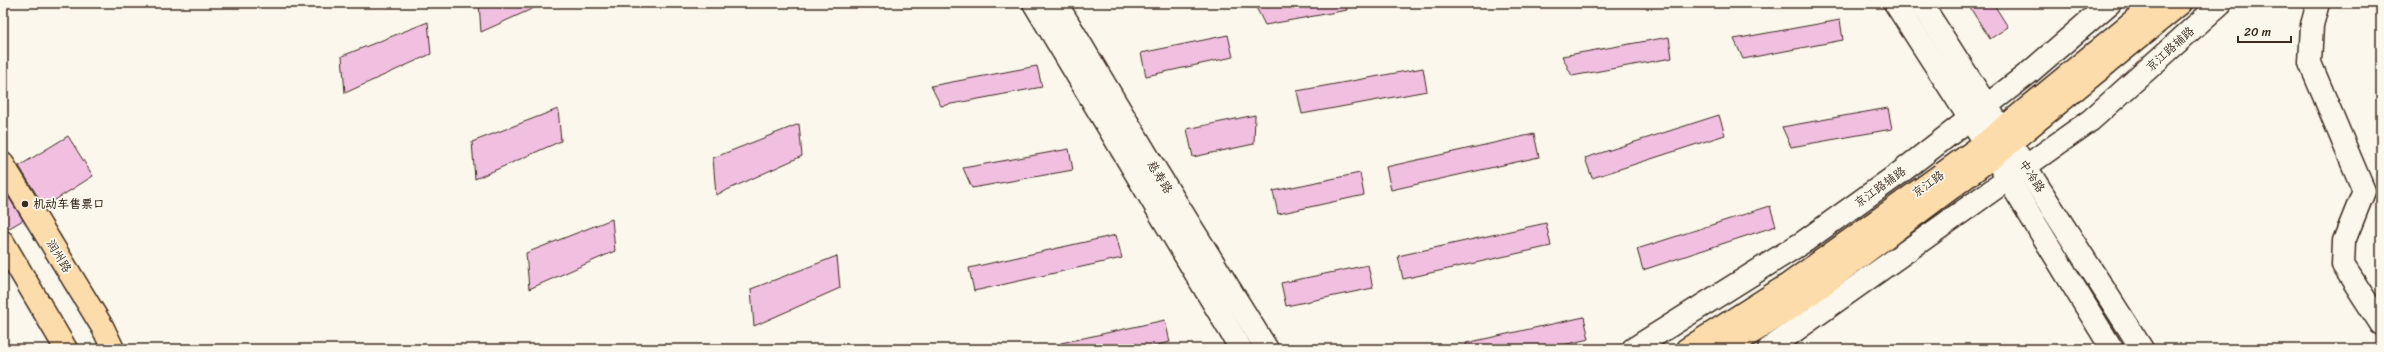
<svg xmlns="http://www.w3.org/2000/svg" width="2384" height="352" font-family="Sriracha,'LXGW WenKai TC',sans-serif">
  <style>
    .building { fill: #f1c0e1; stroke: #3b2a1e }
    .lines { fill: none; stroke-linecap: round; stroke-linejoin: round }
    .minor-casing { stroke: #3b2a1e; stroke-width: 25 }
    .major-casing { stroke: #3b2a1e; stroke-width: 25 }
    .minor { stroke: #fbf7ec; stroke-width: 22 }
    .major { stroke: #fddcac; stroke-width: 22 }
    .poi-dot { fill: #3b2a1e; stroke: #fbf7ec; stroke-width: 1.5 }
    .labels { text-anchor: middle; stroke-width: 3.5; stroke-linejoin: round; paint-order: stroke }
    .street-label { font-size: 12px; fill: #3b2a1e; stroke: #fbf7ec }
    .poi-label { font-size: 12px; font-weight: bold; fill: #3b2a1e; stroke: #fbf7ec; text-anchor: start }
  </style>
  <rect width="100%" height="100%" fill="#fbf7ec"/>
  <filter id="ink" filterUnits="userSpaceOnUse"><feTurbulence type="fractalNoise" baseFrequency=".025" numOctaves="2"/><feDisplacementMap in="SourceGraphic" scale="8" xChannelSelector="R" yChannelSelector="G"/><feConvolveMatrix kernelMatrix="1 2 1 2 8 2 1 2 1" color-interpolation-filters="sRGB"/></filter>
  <g filter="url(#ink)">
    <!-- building -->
    <g class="building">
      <path d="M479 3H545L481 32Z"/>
      <path d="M1266 3H1346L1347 10 1265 25 1255 5Z"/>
      <path d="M1967 3H1993L2008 27 1990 39Z"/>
      <path d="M1840 20 1843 40 1743 59 1734 39Z"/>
      <path d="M428 22 431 54 345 93 342 56Z"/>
      <path d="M1228 35 1233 57 1146 76 1141 53Z"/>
      <path d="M1669 37 1672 58 1572 76 1562 56Z"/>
      <path d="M1037 66 1042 87 941 106 931 86Z"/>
      <path d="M1423 68 1427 91 1302 114 1297 91Z"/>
      <path d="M1888 108 1892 129 1791 147 1782 127Z"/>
      <path d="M558 109 561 141 475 179 472 142Z"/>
      <path d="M1255 115 1254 144 1193 157 1187 129Z"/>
      <path d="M1719 115 1725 135 1592 178 1585 158Z"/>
      <path d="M799 124 802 156 716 195 713 158Z"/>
      <path d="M1534 134 1539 157 1391 190 1386 167Z"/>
      <path d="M68 136 93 176 44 207 19 166Z"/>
      <path d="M1069 149 1073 170 972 188 963 168Z"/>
      <path d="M1360 173 1364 195 1278 214 1273 191Z"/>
      <path d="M3 188 23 220 6 230H3Z"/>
      <path d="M1770 206 1776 226 1643 270 1637 249Z"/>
      <path d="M612 219 615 251 529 289 526 253Z"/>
      <path d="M1546 223 1551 246 1403 279 1398 256Z"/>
      <path d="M1116 235 1122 258 974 291 969 268Z"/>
      <path d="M837 256 840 288 754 326 751 289Z"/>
      <path d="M1368 265 1373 288 1286 306 1281 283Z"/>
      <path d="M1584 317 1589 339 1546 349H1467L1466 343Z"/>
      <path d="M1165 320 1170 342 1141 349H1062L1061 343Z"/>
    </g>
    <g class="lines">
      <defs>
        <g id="minor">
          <path d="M1034 3 1241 349"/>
          <path d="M1056 3 1157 172 1267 349"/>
          <path d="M1895 3 1994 156 2112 349"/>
          <path d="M1921 3 2142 349"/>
          <path d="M2318 3 2312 25 2310 63 2364 191 2344 241 2343 265 2381 324"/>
          <path d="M1633 349 1805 241 1901 172 2030 72 2110 3"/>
          <path d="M1769 349 2091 120 2221 3"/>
        </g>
        <g id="major">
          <path d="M3 164 103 328 113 349"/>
          <path d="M3 242 66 349"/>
          <path d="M1687 349 1789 284 1985 143 2155 3"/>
          <path d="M1726 349 1797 304 1994 156 2181 3"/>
        </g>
      </defs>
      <!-- minor casing -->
      <use href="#minor" class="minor-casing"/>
      <!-- major casing -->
      <use href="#major" class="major-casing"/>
      <!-- minor -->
      <use href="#minor" class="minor"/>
      <!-- major -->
      <use href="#major" class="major"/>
    </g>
  </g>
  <!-- markers -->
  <circle class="poi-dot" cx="25" cy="204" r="4"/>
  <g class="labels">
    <!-- street labels -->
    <g class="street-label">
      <text transform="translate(2170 49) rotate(-42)" y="4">京江路辅路</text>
      <text transform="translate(2032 176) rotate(57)" y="4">中冷路</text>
      <text transform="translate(1160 177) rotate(58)" y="4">慈寿路</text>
      <text transform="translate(1928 184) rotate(-36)" y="4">京江路</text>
      <text transform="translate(1880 187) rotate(-36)" y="4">京江路辅路</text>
      <text transform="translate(59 256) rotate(59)" y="4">润州路</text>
    </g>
    <!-- poi labels -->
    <g class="poi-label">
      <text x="33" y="208">机动车售票口</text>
    </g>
  </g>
  <!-- margin -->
  <rect width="2384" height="352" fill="none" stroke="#fbf7ec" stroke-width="16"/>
  <rect x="8" y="8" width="2368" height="336" fill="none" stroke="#3b2a1e" stroke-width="1.5" filter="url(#ink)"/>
  <!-- scale -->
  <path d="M2238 36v6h53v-6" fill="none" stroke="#3b2a1e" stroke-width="2"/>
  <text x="2244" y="36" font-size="12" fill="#3b2a1e" stroke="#fbf7ec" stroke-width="3" paint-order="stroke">20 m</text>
</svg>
